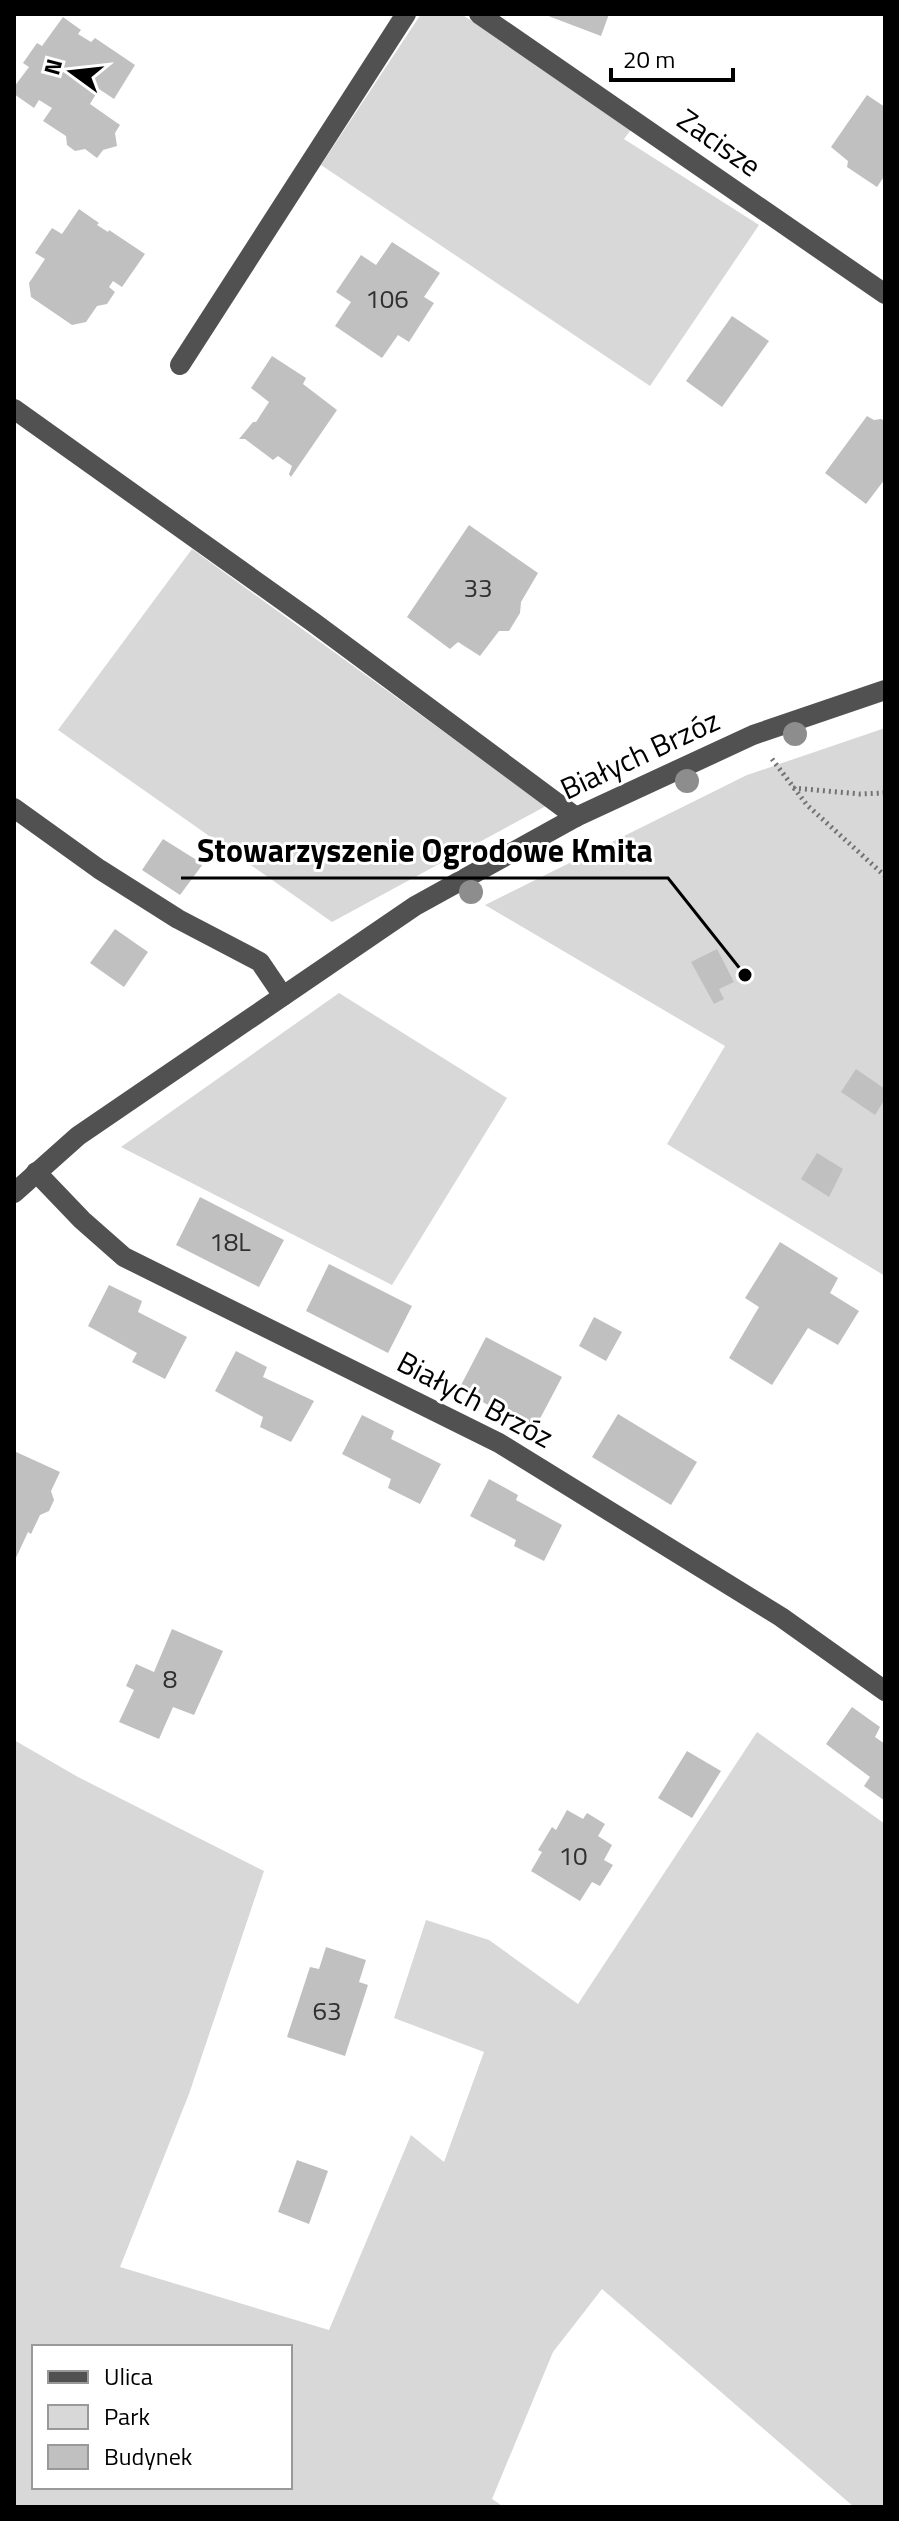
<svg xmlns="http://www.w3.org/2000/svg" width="899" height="2521" font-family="'Titillium Web',sans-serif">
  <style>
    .green { fill: #d8d8d8; fill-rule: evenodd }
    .building { fill: #c0c0c0 }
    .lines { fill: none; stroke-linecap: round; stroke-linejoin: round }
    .path { stroke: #737373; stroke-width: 5; stroke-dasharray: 2 4; stroke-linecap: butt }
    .minor { stroke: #515151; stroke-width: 20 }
    .tree { fill: #8d8d8d }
    .labels { text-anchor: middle; stroke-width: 6; stroke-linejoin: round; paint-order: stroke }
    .number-label { font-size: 26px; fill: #303030 }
    .street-label { font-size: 30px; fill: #000; stroke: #fff }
    .leader { fill: none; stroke: #000; stroke-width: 3 }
    .callout-dot { fill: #000; stroke: #fff; stroke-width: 3 }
    .callout-label { font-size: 32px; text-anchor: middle; font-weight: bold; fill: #000; stroke: #fff; stroke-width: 6; stroke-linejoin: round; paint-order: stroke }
  </style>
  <rect width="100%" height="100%" fill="#fff"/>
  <!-- green -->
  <g class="green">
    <path d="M421 14H461L634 126 624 139 759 225 650 386 321 165Z"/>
    <path d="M192 549 546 806 332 922 58 730Z"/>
    <path d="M885 728V1276L667 1144 725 1046 485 905 747 775Z"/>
    <path d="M339 993 507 1098 392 1285 121 1147Z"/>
    <path d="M757 1732 885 1824V2507H854L602 2289 553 2352 492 2499 504 2507H14V1740L78 1777 264 1871 189 2094 120 2267 329 2330 411 2135 444 2162 484 2052 394 2018 426 1920 489 1940 578 2004ZM34 2347H290V2487H34Z"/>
  </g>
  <!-- building -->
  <g class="building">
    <path d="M543 14H609L601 36Z"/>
    <path d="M63 17 81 30 78 34 91 42 95 38 135 65 114 99 99 89 90 104 120 125 115 133 117 146 103 150 97 158 85 149 75 151 67 145 66 136 43 121 52 108 39 100 34 108 14 94V87L29 67 23 63 37 43 42 46Z"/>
    <path d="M867 95 885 107V175L877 187 847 167 848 161 831 147Z"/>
    <path d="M79 209 99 223 97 225 108 232 109 230 145 254 122 287 113 281 109 287 115 292 107 304 97 306 86 322 72 325 31 297 29 283 45 259 35 253 52 228 62 234Z"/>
    <path d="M392 242 440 273 424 297 434 303 409 342 398 335 382 358 335 326 351 302 336 292 361 255 376 265Z"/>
    <path d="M732 316 769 341 722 407 686 381Z"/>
    <path d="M272 356 306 378 303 384 337 410 291 477 289 474 292 466 278 456 273 460 245 439H239L253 422H256L269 402 251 388Z"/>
    <path d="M867 416 874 420 881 419 885 421V479L866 504 825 473Z"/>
    <path d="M469 525 538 573 521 602 520 613 509 631H499L480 656 458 642 450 649 407 617Z"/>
    <path d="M163 839 203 864 180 895 142 870Z"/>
    <path d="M115 929 148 952 124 987 90 963Z"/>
    <path d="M717 949 734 982 719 989 724 999 714 1004 691 962Z"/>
    <path d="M856 1069 885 1089V1099L875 1115 841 1092Z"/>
    <path d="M817 1153 843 1169 829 1197 801 1179Z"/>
    <path d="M200 1197 284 1240 259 1287 176 1245Z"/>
    <path d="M780 1242 838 1278 830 1293 859 1311 838 1345 808 1328 772 1385 729 1358 759 1307 745 1298Z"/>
    <path d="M329 1264 412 1306 388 1353 306 1311Z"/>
    <path d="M109 1285 142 1301 138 1312 187 1337 165 1379 132 1362 137 1353 88 1326Z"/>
    <path d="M594 1317 622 1332 606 1361 579 1346Z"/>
    <path d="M486 1337 562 1377 534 1430 459 1389Z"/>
    <path d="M236 1351 267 1367 263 1377 314 1401 291 1442 260 1427 263 1417 215 1391Z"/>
    <path d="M618 1414 697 1462 671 1505 592 1457Z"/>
    <path d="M362 1415 394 1431 391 1439 441 1464 420 1504 388 1488 391 1479 342 1454Z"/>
    <path d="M14 1451 60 1472 51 1491 54 1500 49 1511 40 1515 31 1534 28 1532 14 1562Z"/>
    <path d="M489 1479 518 1495 516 1500 562 1525 544 1561 514 1546 516 1540 470 1516Z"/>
    <path d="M172 1629 223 1651 194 1715 173 1707 159 1739 119 1722 134 1690 126 1686 136 1664 154 1672Z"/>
    <path d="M852 1707 880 1727 875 1737 885 1744V1801L864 1786 870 1777 826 1744Z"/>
    <path d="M687 1751 721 1771 692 1818 658 1798Z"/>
    <path d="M567 1810 583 1819 587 1813 605 1824 598 1836 612 1845 604 1860 613 1865 600 1886 592 1882 580 1901 531 1871 542 1852 538 1850 552 1827 556 1830Z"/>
    <path d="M326 1947 366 1960 359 1982 368 1985 345 2056 287 2037 310 1967 319 1969Z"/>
    <path d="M297 2160 328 2171 309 2224 278 2212Z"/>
  </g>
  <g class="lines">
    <!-- path -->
    <g class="path">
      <path d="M772 759 807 805 885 876"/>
      <path d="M793 788 860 794 885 793"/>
    </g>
    <!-- minor -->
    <g class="minor">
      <path d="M479 14 885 294"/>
      <path d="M180 365 406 14"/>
      <path d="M14 409 313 622 576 817"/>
      <path d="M14 808 99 869 178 919 260 962 283 996"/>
      <path d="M36 1172 82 1220 124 1257 499 1443 781 1617 885 1691"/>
      <path d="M14 1193 78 1136 415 906 576 817 753 735 885 690"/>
    </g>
  </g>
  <!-- trees -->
  <g class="tree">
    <circle cx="795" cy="734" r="12"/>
    <circle cx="687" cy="781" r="12"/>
    <circle cx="471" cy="892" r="12"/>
  </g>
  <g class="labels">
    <!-- number labels -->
    <g class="number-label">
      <text x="387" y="308">106</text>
      <text x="478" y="597">33</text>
      <text x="230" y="1251">18L</text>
      <text x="170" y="1688">8</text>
      <text x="573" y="1865">10</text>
      <text x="327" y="2020">63</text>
    </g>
    <!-- street labels -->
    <g class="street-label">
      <text transform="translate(719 143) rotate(35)" y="10">Zacisze</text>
      <text transform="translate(640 755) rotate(-25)" y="10">Białych Brzóz</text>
      <text transform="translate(475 1400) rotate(28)" y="10">Białych Brzóz</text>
    </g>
  </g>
  <!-- callouts -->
  <path class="leader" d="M745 975L668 878H181"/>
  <circle class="callout-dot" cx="745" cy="975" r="8"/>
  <g class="callout-label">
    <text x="425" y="862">Stowarzyszenie Ogrodowe Kmita</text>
  </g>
  <!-- border -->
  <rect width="899" height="2521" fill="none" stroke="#000000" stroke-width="32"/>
  <!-- legend -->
  <rect x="32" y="2345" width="260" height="144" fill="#ffffff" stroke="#999999" stroke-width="2"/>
  <rect x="48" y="2371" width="40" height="12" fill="#515151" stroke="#999999" stroke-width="2"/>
  <text x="104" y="2385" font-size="24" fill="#000000">Ulica</text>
  <rect x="48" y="2405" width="40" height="24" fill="#d8d8d8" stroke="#999999" stroke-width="2"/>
  <text x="104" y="2425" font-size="24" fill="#000000">Park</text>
  <rect x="48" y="2445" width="40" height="24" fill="#c0c0c0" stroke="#999999" stroke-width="2"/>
  <text x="104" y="2465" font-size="24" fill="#000000">Budynek</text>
  <!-- north arrow -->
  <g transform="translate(72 72) rotate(285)" stroke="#ffffff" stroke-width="6" paint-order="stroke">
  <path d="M0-6L14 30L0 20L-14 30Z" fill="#000000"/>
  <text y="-12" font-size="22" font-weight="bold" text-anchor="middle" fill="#000000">N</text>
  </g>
  <!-- scale -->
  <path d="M611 68v12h122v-12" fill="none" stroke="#000000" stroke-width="4"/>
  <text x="623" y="68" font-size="24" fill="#000000" stroke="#ffffff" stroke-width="6" paint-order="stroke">20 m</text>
</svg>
